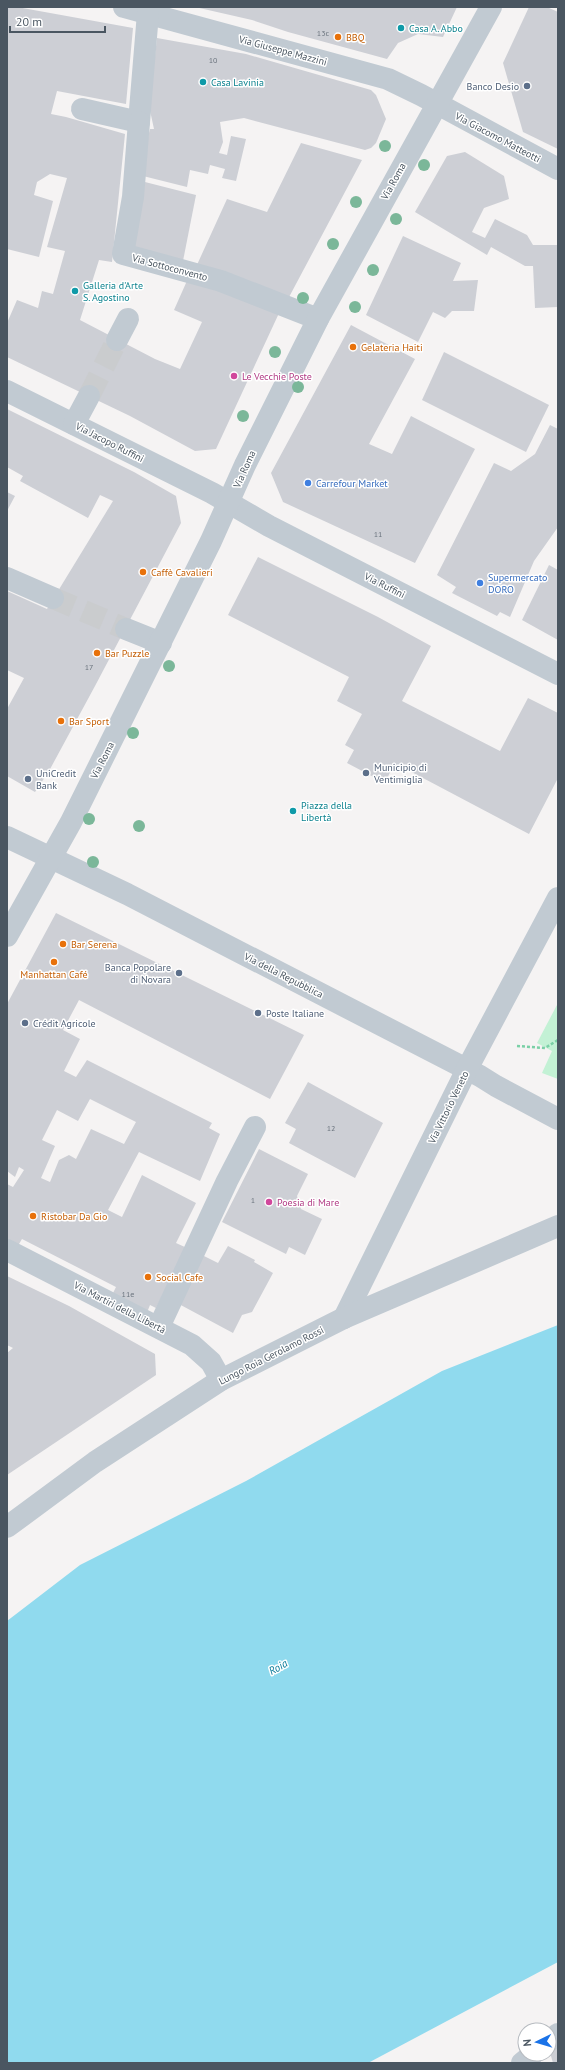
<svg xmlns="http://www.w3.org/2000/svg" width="565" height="2070" font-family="'PT Sans',sans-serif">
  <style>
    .green { fill: #c3f1d5 }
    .water { fill: #90daee }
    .building { fill: #cdcfd5; fill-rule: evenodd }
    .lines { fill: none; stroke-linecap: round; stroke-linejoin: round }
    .minor-tunnel { stroke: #caccce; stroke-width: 22; stroke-dasharray: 22 11; stroke-linecap: butt }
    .path { stroke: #7ad0a6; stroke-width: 2.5; stroke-dasharray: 3 2; stroke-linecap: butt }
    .minor { stroke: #c1cad2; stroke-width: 22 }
    .tree { fill: #7bb799 }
    .culture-dot { fill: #0f9aa8; stroke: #fff; stroke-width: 1.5 }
    .food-dot { fill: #e8710a; stroke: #fff; stroke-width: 1.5 }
    .service-dot { fill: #5c6f8a; stroke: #fff; stroke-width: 1.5 }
    .hotel-dot { fill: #d1479c; stroke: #fff; stroke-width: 1.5 }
    .shop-dot { fill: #3f7fe0; stroke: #fff; stroke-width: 1.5 }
    .labels { text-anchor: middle; stroke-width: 3; stroke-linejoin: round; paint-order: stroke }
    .number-label { font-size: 8px; fill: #6b747e }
    .culture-label { font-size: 10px; fill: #0d838f; stroke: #fff; text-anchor: start }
    .food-label { font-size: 10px; fill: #c56008; stroke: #fff; text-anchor: start }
    .street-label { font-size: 10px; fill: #4a5661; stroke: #fff }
    .service-label { font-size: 10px; fill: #4e5e75; stroke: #fff; text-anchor: start }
    .hotel-label { font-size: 10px; fill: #b23c85; stroke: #fff; text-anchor: start }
    .shop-label { font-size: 10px; fill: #366cbe; stroke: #fff; text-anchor: start }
    .water-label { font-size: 11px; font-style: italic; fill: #0c7c9b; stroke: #fff }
  </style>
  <rect width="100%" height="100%" fill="#f5f3f3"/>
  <!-- green -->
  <path class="green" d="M558 1003V1079L542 1073 552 1051 537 1043Z"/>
  <!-- water -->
  <path class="water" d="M558 1325V1962L368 2063H7V1621L80 1565 246 1481 442 1371Z"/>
  <!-- building -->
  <g class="building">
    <path d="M7 7H17L133 28 126 104 57 91 51 114 66 117 125 134 112 262 99 260 80 320 155 359 180 369 202 322 174 310 190 274 280 311 216 449 195 451 130 416 7 357V323L17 300 38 308 42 291 53 294 65 251 47 247 67 178 50 174 37 182 34 195 53 201 39 257 7 249Z"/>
    <path d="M195 7H457L443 37 418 34 398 43 387 59 288 32 252 20Z"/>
    <path d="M529 7H547L558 12V149L523 132 503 63Z"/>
    <path d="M157 38 246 54 371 90 376 95 386 119 376 143 371 148 365 150 244 118 220 122 223 142 219 153 227 155 231 136 246 139 236 181 222 178 225 169 210 165 208 174 190 170 187 187 139 175 150 129H154L149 106Z"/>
    <path d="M301 143 362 160 288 299 196 267 227 199 267 212Z"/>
    <path d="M465 152 504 176 509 199 484 208 472 232 485 238 495 219 527 235 533 245H558V307L535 308 533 266H525L491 247 487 255 415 212 447 156Z"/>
    <path d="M141 181 196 195 182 266 129 249Z"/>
    <path d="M403 236 461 263 453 281 478 280 474 311H452L445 318 433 312 418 342 366 315Z"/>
    <path d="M351 325 415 359 369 444 392 454 411 416 475 449 415 563 283 502 271 473Z"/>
    <path d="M444 352 549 405 526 452 422 400Z"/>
    <path d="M7 409 134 472 176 496 181 523 95 686 49 771 35 792 7 776V709L24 678 7 670V591L47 609 113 501 100 495 88 518 20 481 23 476 7 467Z"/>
    <path d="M550 425 558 429V527L534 561 510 617 500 612 497 616 452 593 456 587 437 575 494 463 511 471 535 454Z"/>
    <path d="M7 492 15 496 7 511Z"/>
    <path d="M258 557 378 617 431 646 402 701 500 751 528 698 558 713V778L529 834 404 768 402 772 392 768 385 783 347 763 354 750 345 745 362 714 337 701 349 677 228 615Z"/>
    <path d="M549 565 558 570V640L522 620Z"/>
    <path d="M56 913 304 1035 270 1099 79 1000 63 1030 80 1039 64 1071 76 1077 87 1060 212 1123 209 1128 220 1134 200 1181 139 1152 108 1210 122 1217 142 1175 196 1203 176 1243 187 1248 156 1308 150 1305 146 1315 111 1297 116 1287 22 1239 16 1249 7 1244V1184L13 1187 24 1170 19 1167 15 1177 7 1171V1004ZM90 1099 136 1122 124 1144 91 1129 76 1159 69 1155 59 1160 50 1182 41 1178 55 1146 42 1140 57 1110 78 1121Z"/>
    <path d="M308 1082 383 1123 355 1178 289 1143 296 1129 285 1123Z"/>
    <path d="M259 1149 308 1174 297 1196 301 1209 322 1219 305 1255 289 1247 286 1254 222 1222Z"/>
    <path d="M228 1246 255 1260 254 1262 273 1273 252 1312 242 1315 233 1333 177 1303 202 1255 218 1263Z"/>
    <path d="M7 1276 69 1306 155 1354 156 1375 7 1475V1353L13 1348 7 1345Z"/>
    <path d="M558 2044V2063H553L549 2049Z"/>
  </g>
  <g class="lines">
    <!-- minor-tunnel -->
    <g class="minor-tunnel">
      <path d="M89 396 117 340"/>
      <path d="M53 598 126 629"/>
    </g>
    <!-- path -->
    <path class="path" d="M517 1046 545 1048 558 1040"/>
    <!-- minor -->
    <g class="minor">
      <path d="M124 7 388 79 421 95 558 169"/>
      <path d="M82 109 139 122 148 13"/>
      <path d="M139 122 133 197 123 254 221 281 318 319"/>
      <path d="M117 340 128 319"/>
      <path d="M7 391 212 493 269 526 558 674"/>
      <path d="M74 424 89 396"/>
      <path d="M7 578 53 598"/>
      <path d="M126 629 161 643"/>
      <path d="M7 837 127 894 480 1076 496 1086 558 1119"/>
      <path d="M7 936 71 822 211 541 245 465 318 319 491 7"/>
      <path d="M7 1250 192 1345 211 1362 221 1380"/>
      <path d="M344 1318 467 1069 558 898"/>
      <path d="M159 1327 227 1181 255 1127"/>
      <path d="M7 1527 95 1462 221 1380 344 1318 558 1226"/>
      <path d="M549 2041 558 2034"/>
      <path d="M522 2063 533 2054"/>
    </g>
  </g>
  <!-- trees -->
  <g class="tree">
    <circle cx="385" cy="146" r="6"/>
    <circle cx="424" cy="165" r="6"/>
    <circle cx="356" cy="202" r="6"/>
    <circle cx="396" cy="219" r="6"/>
    <circle cx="333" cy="244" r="6"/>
    <circle cx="373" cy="270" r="6"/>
    <circle cx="303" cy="298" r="6"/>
    <circle cx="355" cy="307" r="6"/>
    <circle cx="275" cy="352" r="6"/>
    <circle cx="298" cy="387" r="6"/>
    <circle cx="243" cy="416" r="6"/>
    <circle cx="169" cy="666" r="6"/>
    <circle cx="133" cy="733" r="6"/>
    <circle cx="89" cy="819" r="6"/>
    <circle cx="139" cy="826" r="6"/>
    <circle cx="93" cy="862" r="6"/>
  </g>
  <!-- markers -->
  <g class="culture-dot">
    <circle cx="401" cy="28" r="4"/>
    <circle cx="203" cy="82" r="4"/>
    <circle cx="75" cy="291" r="4"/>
    <circle cx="293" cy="811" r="4"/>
  </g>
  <g class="food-dot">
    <circle cx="338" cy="37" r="4"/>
    <circle cx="353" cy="347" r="4"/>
    <circle cx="143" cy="572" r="4"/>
    <circle cx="97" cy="653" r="4"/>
    <circle cx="61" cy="721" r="4"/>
    <circle cx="63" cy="944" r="4"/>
    <circle cx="54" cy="962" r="4"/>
    <circle cx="33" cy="1216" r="4"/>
    <circle cx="148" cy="1277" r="4"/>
  </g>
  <g class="service-dot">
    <circle cx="527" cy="86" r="4"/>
    <circle cx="366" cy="773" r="4"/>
    <circle cx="28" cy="779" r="4"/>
    <circle cx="179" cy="973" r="4"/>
    <circle cx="258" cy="1013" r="4"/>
    <circle cx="25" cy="1023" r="4"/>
  </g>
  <g class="hotel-dot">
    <circle cx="234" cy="376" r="4"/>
    <circle cx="269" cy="1202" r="4"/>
  </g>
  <g class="shop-dot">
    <circle cx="308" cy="483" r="4"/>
    <circle cx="480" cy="583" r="4"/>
  </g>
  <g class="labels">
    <!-- number labels -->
    <g class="number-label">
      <text x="323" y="36">13c</text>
      <text x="213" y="63">10</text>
      <text x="378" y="537">11</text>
      <text x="89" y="670">17</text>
      <text x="331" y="1131">12</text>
      <text x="253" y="1203">1</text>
      <text x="128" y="1297">11e</text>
    </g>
    <!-- culture labels -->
    <g class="culture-label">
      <text x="409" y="32">Casa A. Abbo</text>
      <text x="211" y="86">Casa Lavinia</text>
      <text x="83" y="289">Galleria d'Arte<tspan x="83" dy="12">S. Agostino</tspan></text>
      <text x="301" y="809">Piazza della<tspan x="301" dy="12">Libertà</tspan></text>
    </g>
    <!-- food labels -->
    <g class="food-label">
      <text x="346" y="41">BBQ</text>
      <text x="361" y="351">Gelateria Haiti</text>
      <text x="151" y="576">Caffè Cavalieri</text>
      <text x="105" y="657">Bar Puzzle</text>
      <text x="69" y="725">Bar Sport</text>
      <text x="71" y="948">Bar Serena</text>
      <text x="54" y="978" text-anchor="middle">Manhattan Café</text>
      <text x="41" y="1220">Ristobar Da Gio</text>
      <text x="156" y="1281">Social Cafe</text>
    </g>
    <!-- street labels -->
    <g class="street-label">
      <text transform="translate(283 50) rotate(15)" y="4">Via Giuseppe Mazzini</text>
      <text transform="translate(498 137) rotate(28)" y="4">Via Giacomo Matteotti</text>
      <text transform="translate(393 181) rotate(-61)" y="4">Via Roma</text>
      <text transform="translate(170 267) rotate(15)" y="4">Via Sottoconvento</text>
      <text transform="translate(110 442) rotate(27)" y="4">Via Jacopo Ruffini</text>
      <text transform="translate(244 469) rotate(-66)" y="4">Via Roma</text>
      <text transform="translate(385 585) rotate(27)" y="4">Via Ruffini</text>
      <text transform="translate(102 760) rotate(-63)" y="4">Via Roma</text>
      <text transform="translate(284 975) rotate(27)" y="4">Via della Repubblica</text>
      <text transform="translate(448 1107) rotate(-64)" y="4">Via Vittorio Veneto</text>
      <text transform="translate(120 1307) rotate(27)" y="4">Via Martiri della Libertà</text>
      <text transform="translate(271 1355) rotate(-27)" y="4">Lungo Roia Gerolamo Rossi</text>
    </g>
    <!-- service labels -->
    <g class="service-label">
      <text x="519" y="90" text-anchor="end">Banco Desio</text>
      <text x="374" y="771">Municipio di<tspan x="374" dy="12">Ventimiglia</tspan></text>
      <text x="36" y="777">UniCredit<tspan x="36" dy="12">Bank</tspan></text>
      <text x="171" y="971" text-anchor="end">Banca Popolare<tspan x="171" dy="12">di Novara</tspan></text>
      <text x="266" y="1017">Poste Italiane</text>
      <text x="33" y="1027">Crédit Agricole</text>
    </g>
    <!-- hotel labels -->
    <g class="hotel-label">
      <text x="242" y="380">Le Vecchie Poste</text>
      <text x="277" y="1206">Poesia di Mare</text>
    </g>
    <!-- shop labels -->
    <g class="shop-label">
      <text x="316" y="487">Carrefour Market</text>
      <text x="488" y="581">Supermercato<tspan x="488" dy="12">DORO</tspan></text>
    </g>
    <!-- water labels -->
    <g class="water-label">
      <text transform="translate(278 1667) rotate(-30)" y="4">Roia</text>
    </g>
  </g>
  <!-- border -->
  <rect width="565" height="2070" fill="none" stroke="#4a5661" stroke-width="16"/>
  <!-- north arrow -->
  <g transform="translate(537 2042) rotate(265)"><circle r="19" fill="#ffffff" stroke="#b7bbc0"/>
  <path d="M0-3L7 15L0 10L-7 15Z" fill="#1a73e8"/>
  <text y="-6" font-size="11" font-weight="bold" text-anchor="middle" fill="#4a5661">N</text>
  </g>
  <!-- scale -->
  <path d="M10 26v6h95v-6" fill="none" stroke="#4a5661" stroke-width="2"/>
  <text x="16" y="26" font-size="12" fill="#4a5661" stroke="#ffffff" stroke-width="3" paint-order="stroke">20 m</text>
</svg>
